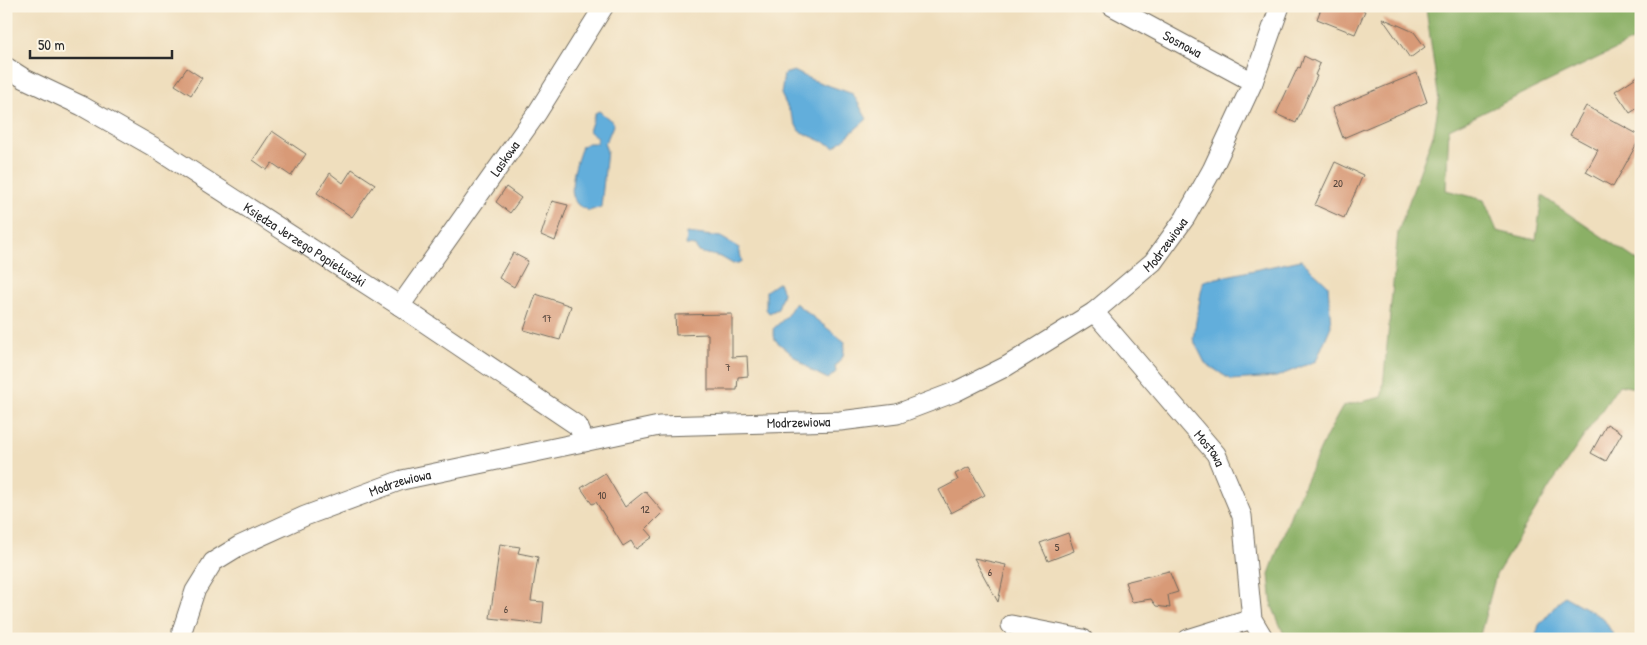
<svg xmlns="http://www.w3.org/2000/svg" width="1647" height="645" font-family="'Patrick Hand',sans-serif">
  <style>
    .forest { fill: #8bb066; stroke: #5b6e48 }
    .water { fill: #62aedb; stroke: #466c83 }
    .building { fill: #d89a77 }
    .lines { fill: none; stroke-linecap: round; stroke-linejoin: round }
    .street-casing { stroke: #706a5e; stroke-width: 21 }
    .street { stroke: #fff; stroke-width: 19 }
    .labels { text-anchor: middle; stroke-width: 4; stroke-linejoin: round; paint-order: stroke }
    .number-label { font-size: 11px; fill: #56473e }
    .street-label { font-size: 14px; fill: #2b2b2b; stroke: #fcf5e5 }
  </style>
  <rect width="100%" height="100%" fill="#fcf5e5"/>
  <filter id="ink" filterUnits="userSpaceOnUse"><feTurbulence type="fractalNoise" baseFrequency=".02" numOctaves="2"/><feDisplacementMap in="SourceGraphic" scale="10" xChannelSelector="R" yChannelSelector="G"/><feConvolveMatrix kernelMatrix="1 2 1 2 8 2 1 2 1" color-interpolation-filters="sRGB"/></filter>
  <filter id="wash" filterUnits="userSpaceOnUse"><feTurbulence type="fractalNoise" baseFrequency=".0096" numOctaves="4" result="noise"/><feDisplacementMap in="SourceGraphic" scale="20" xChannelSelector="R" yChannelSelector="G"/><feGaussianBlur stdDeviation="1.12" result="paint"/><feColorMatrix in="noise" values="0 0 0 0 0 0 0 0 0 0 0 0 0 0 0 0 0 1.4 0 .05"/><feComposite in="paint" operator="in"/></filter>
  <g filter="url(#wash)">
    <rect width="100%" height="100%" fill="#efdebd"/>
    <!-- forest -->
    <path class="forest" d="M1425 6H1641V36L1637 39 1449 129 1446 190 1484 200 1497 231 1536 240 1542 196 1641 263V389L1619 385 1552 483 1496 575 1479 639H1334L1324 634C1313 640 1297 641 1285 637L1272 606 1269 574 1292 511 1326 437 1343 406 1382 397 1398 232 1434 132 1439 101 1426 9Z"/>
    <!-- water -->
    <g class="water">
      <path d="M794 71 810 79 853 94 867 119 835 147 799 131 781 94 784 74Z"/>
      <path d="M599 111 614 123 607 140 604 143 607 151 601 207 589 211C586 209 581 207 578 205 565 192 577 161 582 146L588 143H597V138L589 131 595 113Z"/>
      <path d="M687 233 721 237 739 248 742 262 733 264 721 257 698 252 695 246 686 245Z"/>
      <path d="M1301 260 1328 285 1331 326 1316 361 1276 377 1231 380 1205 363 1193 339 1203 281Z"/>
      <path d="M779 282 783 293 778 309 769 313 766 309V291Z"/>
      <path d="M795 303 845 342 843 356 835 367 836 372 828 379 812 371 775 340 773 329 786 317Z"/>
      <path d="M1564 596 1603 618 1616 639H1535L1539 625Z"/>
    </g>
    <g id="blocks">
      <!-- building -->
      <g class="building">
        <path d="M1322 6H1354L1365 11 1355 34 1317 19Z"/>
        <path d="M1382 18 1414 32 1425 47 1410 58Z"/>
        <path d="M1304 56 1320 64 1315 75 1317 76 1296 123 1276 114 1298 67 1300 68Z"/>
        <path d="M187 68 202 78 191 95 175 85Z"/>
        <path d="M1417 73 1427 102 1343 138 1332 108Z"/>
        <path d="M1641 74V106L1630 113 1615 91Z"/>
        <path d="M1586 106 1641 136 1613 187 1586 172 1598 150 1570 135Z"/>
        <path d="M272 131 306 154 291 176 272 163 267 170 253 160Z"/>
        <path d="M1335 162 1363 175 1344 218 1315 205Z"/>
        <path d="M352 169 375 184 352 217 317 193 330 173 343 183Z"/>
        <path d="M506 187 521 198 510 213 496 202Z"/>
        <path d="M552 201 568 205 555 241 541 235Z"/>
        <path d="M513 253 528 261 514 287 499 278Z"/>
        <path d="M536 294 571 306 560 340 524 330Z"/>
        <path d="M732 314V357L747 356 748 376 738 377 737 390H708V334L676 335 675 315Z"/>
        <path d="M1607 424 1622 433 1606 461 1591 453Z"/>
        <path d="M969 467 985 495 951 513 939 490 958 480 955 474Z"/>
        <path d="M605 473 625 507 645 491 663 512 646 529 653 537 636 549 631 541 623 546 596 502 592 504 581 488Z"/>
        <path d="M1068 533 1074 551 1048 561 1040 543Z"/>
        <path d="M500 544 520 547 518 553 538 557 531 601 544 602 542 624 490 618Z"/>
        <path d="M974 558 1006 565 998 602 987 582Z"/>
        <path d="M1169 571 1178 592 1168 595 1170 608 1156 606 1151 599 1132 602 1125 582Z"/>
      </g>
    </g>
  </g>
  <g filter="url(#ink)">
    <use href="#blocks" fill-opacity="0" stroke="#706a5e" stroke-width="1"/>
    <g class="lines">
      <defs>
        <g id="street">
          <path id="s1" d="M1112 6 1253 82"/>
          <path id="s2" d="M6 67 25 79 82 106 159 150 400 306 578 426 585 442"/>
          <path id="s3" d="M400 306 537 113 604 6"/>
          <path id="s4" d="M1094 312 1216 454 1242 516 1252 619 1264 639"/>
          <path d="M1011 625 1083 639"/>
          <path id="s5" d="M182 631 195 591 213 562 239 546 305 516 402 480 659 426 840 421 897 414 955 392 1007 366 1094 312 1153 262 1185 218 1212 170 1253 82 1280 6"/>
          <path d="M1188 639 1252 619"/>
        </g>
      </defs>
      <!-- street casing -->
      <use href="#street" class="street-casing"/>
      <!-- street -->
      <use href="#street" class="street"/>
    </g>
  </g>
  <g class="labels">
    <!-- number labels -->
    <g class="number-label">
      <text x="1338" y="187">20</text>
      <text x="547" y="322">17</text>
      <text x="728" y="371">7</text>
      <text x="602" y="499">10</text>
      <text x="645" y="513">12</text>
      <text x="1057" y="551">5</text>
      <text x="990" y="576">6</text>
      <text x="506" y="613">6</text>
    </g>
    <!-- street labels -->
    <g class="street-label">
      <text dy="5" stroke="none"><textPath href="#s1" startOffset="80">Sosnowa</textPath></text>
      <text dy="5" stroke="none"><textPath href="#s3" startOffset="181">Laskowa</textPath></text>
      <text dy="5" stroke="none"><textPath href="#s5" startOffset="1105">Modrzewiowa</textPath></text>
      <text dy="5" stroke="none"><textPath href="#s2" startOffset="348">Księdza Jerzego Popiełuszki</textPath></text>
      <text dy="5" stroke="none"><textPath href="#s5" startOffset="685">Modrzewiowa</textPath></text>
      <text dy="5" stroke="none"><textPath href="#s4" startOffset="179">Mostowa</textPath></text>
      <text dy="5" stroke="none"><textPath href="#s5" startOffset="280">Modrzewiowa</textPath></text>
    </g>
  </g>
  <!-- margin -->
  <rect width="1647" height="645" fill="none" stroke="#fcf5e5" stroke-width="25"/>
  <!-- scale -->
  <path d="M30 50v8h142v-8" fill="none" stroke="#2b2b2b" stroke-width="2.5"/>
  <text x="38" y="50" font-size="15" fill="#2b2b2b" stroke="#fcf5e5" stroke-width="4" paint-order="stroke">50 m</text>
</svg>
